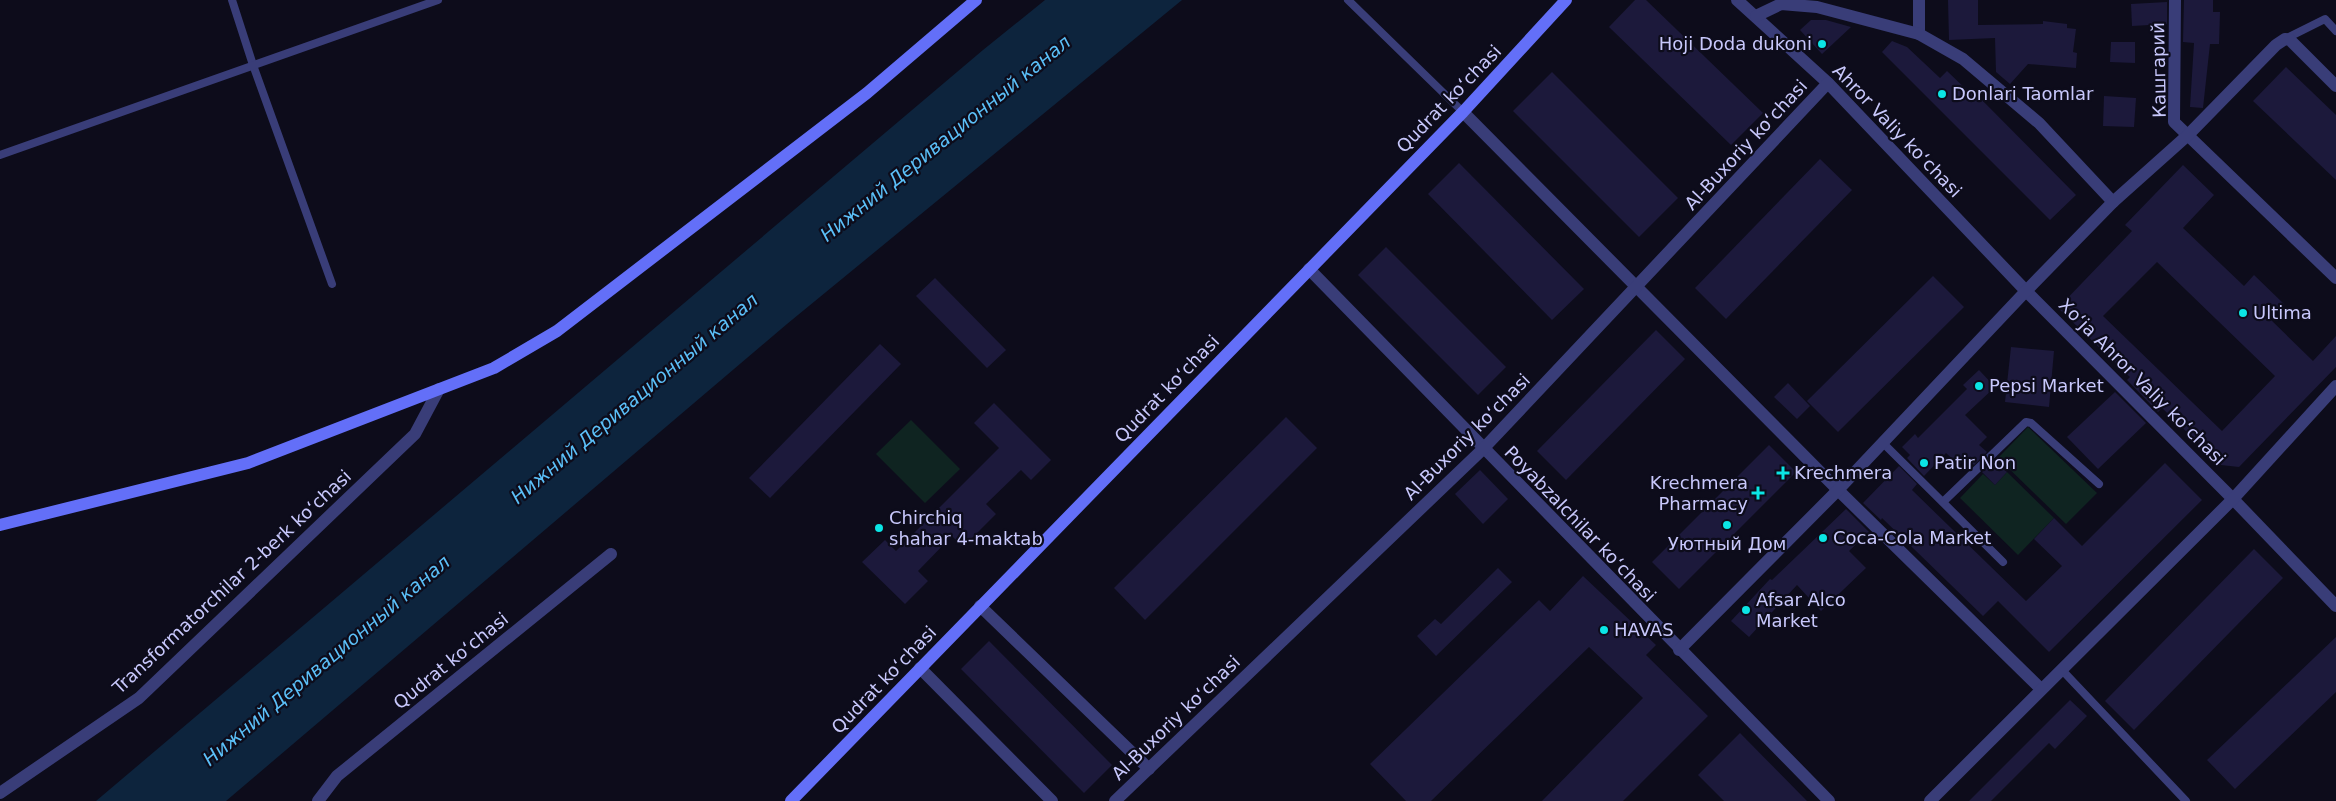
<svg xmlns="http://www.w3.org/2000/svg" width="2336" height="801" font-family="'DejaVu Sans',sans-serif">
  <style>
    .green { fill: #0f2421 }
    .water { fill: #0d243d }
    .building { fill: #1c193b; fill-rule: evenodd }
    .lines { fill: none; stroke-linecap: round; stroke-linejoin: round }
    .lane { stroke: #393d78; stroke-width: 8 }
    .street { stroke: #393d78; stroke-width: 12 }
    .secondary { stroke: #636ff8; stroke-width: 12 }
    .poi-dot { fill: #0be5e5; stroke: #0d0c1b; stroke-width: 2 }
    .labels { text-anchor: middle; stroke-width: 4.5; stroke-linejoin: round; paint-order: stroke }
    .poi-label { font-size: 18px; fill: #c8c8fc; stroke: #0d0c1b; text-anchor: start }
    .street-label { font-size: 18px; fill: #c8c8fc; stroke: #0d0c1b }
    .water-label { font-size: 19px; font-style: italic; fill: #5bbff7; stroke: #0d0c1b }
  </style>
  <rect width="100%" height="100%" fill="#0d0c1b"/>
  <!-- green -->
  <g class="green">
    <path d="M911 420 960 469 925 503 876 454Z"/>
    <path d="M2028 427 2097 493 2066 524 1998 458Z"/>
    <path d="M2007 472 2054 518 2018 555 1960 498 1983 474 1995 485Z"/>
  </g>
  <!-- water -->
  <path class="water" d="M1045 0H1182L787 324 226 801H96L983 50Z"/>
  <!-- building -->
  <g class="building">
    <path d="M1635 0H1646L1763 113 1731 145 1609 27Z"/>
    <path d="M1948 0H1978V25L2043 24V21L2067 24V28L2076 29 2073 52 2077 53 2076 68 2028 64 2010 84 1996 72 1995 38 1949 40Z"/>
    <path d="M2184 0H2213V12H2220L2219 44H2210L2203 108 2190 107 2194 43 2183 42Z"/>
    <path d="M2167 2V24L2132 26 2131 4Z"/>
    <path d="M1811 20H1826L1851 27 1822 54 1800 30Z"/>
    <path d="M1892 41 1907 47 1940 78 1947 71 1970 93 1973 91 2076 195 2050 220 1882 52Z"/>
    <path d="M2111 42H2135V63L2110 62Z"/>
    <path d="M2286 67 2336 115V180L2253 101Z"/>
    <path d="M1552 72 1678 198 1639 237 1513 111Z"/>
    <path d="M2104 96 2136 98 2134 127 2103 126Z"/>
    <path d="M1820 159 1852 190 1726 319 1695 288Z"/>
    <path d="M1459 163 1584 289 1552 320 1428 194Z"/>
    <path d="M2183 165 2214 195 2183 228 2244 286 2254 275 2284 304 2270 319 2313 361 2336 336V367L2239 467 2221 465 2162 408 2158 412 2127 380 2130 377 2058 308 2132 231 2125 225ZM2157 262 2275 376 2222 431 2103 316Z"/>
    <path d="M1386 247 1506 367 1478 395 1358 275Z"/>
    <path d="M1933 276 1964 307 1838 432 1807 401Z"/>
    <path d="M935 278 1006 350 987 368 916 296Z"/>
    <path d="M1656 330 1685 359 1566 480 1537 451Z"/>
    <path d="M880 344 901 364 770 498 749 478Z"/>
    <path d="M2011 347 2054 351 2049 407 2005 402Z"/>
    <path d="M1979 370 1995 387 1965 415 1987 437 1979 445 1987 452 1974 465 1966 458 1959 465 1946 453 1924 476 1907 458 1910 455 1902 447 1915 434 1918 438 1967 389 1963 385Z"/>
    <path d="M1788 383 1810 406 1797 419 1774 397Z"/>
    <path d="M2115 392 2146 423 2098 469 2067 437Z"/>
    <path d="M994 403 1051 460 1031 480 1021 470 986 504 996 514 963 547 952 536 918 571 928 581 905 604 862 562 885 540 896 551 999 448 974 423Z"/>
    <path d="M1286 417 1317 448 1145 620 1114 588Z"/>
    <path d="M1769 445 1796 472 1679 589 1652 562Z"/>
    <path d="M1995 460 2007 472 1995 485 1982 472Z"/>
    <path d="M2165 463 2202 500 2049 652 1998 601 1983 616 1882 518 1881 520 1863 503 1899 466 1917 484 1912 490 2026 601 2062 566 2034 539 2054 518 2082 546Z"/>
    <path d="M1480 470 1508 499 1483 524 1455 494Z"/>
    <path d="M1846 509 1869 532 1849 551 1866 568 1821 611 1797 585 1749 637 1731 621 1770 579 1772 580Z"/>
    <path d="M2254 549 2283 578 2134 730 2105 701Z"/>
    <path d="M1498 568 1512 582 1436 656 1417 636 1435 619 1441 624Z"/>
    <path d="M1583 576 1656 645 1646 655 1708 716 1623 801H1542L1643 698 1589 647 1431 801H1406L1370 764 1539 600 1550 611Z"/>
    <path d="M2336 637V692L2235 789 2207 760Z"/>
    <path d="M989 641 1112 765 1084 793 961 669Z"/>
    <path d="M2070 700 2087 716 2055 749 2049 743 1991 801H1969Z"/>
    <path d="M1740 733 1807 801H1724L1698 775Z"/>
  </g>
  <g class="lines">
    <!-- lane -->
    <g class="lane">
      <path d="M232 0 253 65 332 284"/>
      <path d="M1348 0 1463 112"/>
      <path d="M2285 39 2325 19 2336 31"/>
      <path d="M0 155 438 0"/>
      <path d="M1883 443 2003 562"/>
      <path d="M1943 502 2026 422 2031 423 2099 484"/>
      <path d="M2061 669 2186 801"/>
    </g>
    <!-- street -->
    <g class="street">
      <path d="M1737 0 1828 83 2026 291 2233 499 2336 606"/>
      <path d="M1919 0V34"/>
      <path d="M2175 0 2174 122 2336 278"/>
      <path d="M1756 16 1781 4 1817 7 1919 34 1963 59 2039 123 2113 202"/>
      <path d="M1463 112 1838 490 2041 689"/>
      <path d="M1309 269 1829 801"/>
      <path d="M980 606 1149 769"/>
      <path d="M1679 650 1838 490 2026 291 2113 202 2188 135 2276 45 2285 39 2290 40 2336 86"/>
      <path d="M920 668 1052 801"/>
      <path d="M0 793 139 698 415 434 439 389"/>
      <path d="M318 801 337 776 611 554"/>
      <path d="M1115 801 1483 449 1828 83"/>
      <path d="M1930 801 2233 499 2336 386"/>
    </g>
    <!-- secondary -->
    <g class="secondary">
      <path d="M0 525 248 463 494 368 557 331 867 93 976 0"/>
      <path d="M791 801 1463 112 1566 0"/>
    </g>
  </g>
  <!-- markers -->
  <g class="poi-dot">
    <circle cx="1822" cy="44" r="5"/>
    <circle cx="1942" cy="94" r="5"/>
    <circle cx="2243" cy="313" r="5"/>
    <circle cx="1979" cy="386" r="5"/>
    <circle cx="1924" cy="463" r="5"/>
    <path d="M1780.5 465.5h5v5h5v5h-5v5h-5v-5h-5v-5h5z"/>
    <path d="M1755.5 485.5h5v5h5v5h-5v5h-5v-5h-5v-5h5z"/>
    <circle cx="1727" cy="525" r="5"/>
    <circle cx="879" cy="528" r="5"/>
    <circle cx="1823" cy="538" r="5"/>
    <circle cx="1746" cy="610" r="5"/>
    <circle cx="1604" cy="630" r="5"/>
  </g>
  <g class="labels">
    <!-- poi labels -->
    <g class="poi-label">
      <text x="1812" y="50" text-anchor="end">Hoji Doda dukoni</text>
      <text x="1952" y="100">Donlari Taomlar</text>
      <text x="2253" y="319">Ultima</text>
      <text x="1989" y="392">Pepsi Market</text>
      <text x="1934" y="469">Patir Non</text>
      <text x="1794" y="479">Krechmera</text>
      <text x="1748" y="489" text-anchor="end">Krechmera<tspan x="1748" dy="21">Pharmacy</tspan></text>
      <text x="889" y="524">Chirchiq<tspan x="889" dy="21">shahar 4-maktab</tspan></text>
      <text x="1833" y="544">Coca-Cola Market</text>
      <text x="1727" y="550" text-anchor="middle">Уютный Дом</text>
      <text x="1756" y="606">Afsar Alco<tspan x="1756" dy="21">Market</tspan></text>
      <text x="1614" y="636">HAVAS</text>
    </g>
    <!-- street labels -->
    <g class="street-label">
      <text transform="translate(2159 70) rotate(-91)" y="6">Кашгарий</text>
      <text transform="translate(1449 99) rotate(-46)" y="6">Qudrat ko‘chasi</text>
      <text transform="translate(1897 131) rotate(46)" y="6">Ahror Valiy koʻchasi</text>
      <text transform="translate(1746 145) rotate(-47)" y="6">Al-Buxoriy ko‘chasi</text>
      <text transform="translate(2142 382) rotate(45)" y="6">Xo‘ja Ahror Valiy ko‘chasi</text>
      <text transform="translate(1167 389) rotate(-46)" y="6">Qudrat ko‘chasi</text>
      <text transform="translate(1467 437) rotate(-45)" y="6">Al-Buxoriy ko‘chasi</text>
      <text transform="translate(1580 524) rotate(46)" y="6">Poyabzalchilar ko‘chasi</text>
      <text transform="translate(232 582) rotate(-43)" y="6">Transformatorchilar 2-berk ko‘chasi</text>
      <text transform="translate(451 661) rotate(-39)" y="6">Qudrat ko‘chasi</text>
      <text transform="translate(884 680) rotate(-46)" y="6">Qudrat ko‘chasi</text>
      <text transform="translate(1176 718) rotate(-44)" y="6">Al-Buxoriy ko‘chasi</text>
    </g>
    <!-- water labels -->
    <g class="water-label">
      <text transform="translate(945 138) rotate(-39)" y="7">Нижний Деривационный канал</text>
      <text transform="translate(634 398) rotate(-40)" y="7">Нижний Деривационный канал</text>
      <text transform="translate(326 660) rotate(-40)" y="7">Нижний Деривационный канал</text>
    </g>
  </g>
</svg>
